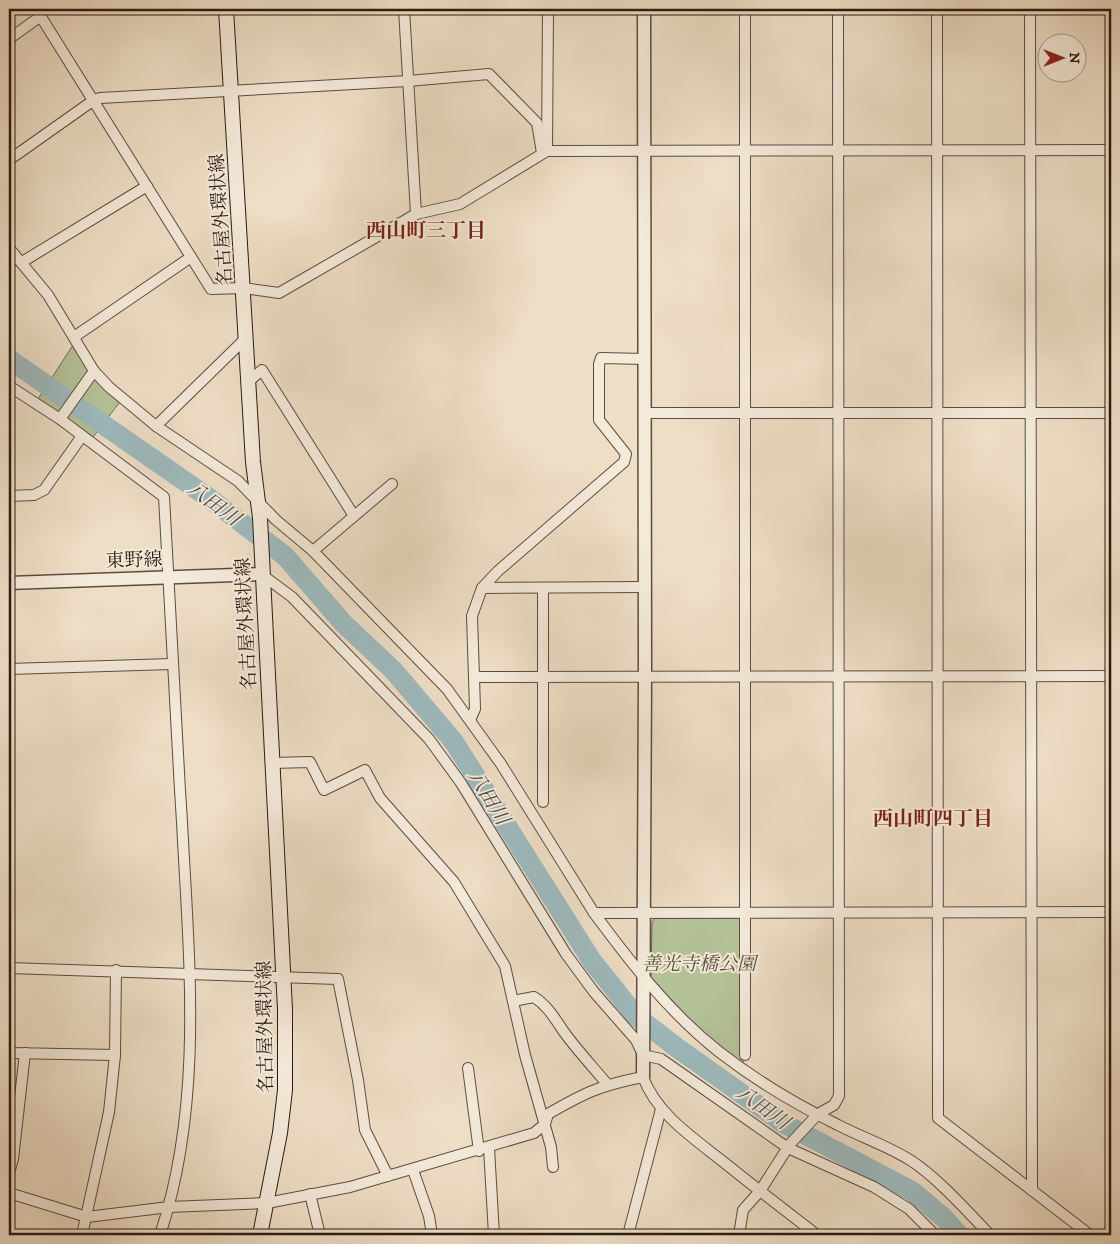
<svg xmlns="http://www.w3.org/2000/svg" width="1120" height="1244" font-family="'IM FELL DW Pica','Noto Serif JP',serif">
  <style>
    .green { fill: #b5c298; stroke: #706e55 }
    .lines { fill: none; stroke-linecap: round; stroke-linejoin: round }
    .river { stroke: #9dbabe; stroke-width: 20 }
    .minor-casing { stroke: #5c4c3f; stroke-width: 12 }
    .tertiary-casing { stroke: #5c4c3f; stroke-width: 15 }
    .secondary-casing { stroke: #2c1b12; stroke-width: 16 }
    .minor { stroke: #f4eada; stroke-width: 10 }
    .tertiary { stroke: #f4eada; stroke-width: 12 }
    .secondary { stroke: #f4eada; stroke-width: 14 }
    .labels { text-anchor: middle; stroke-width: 4; stroke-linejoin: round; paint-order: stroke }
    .street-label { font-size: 19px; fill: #2c1b12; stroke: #f4eada }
    .park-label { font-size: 19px; font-style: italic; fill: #554d3a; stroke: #f4eada }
    .neighbourhood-label { font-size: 20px; font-weight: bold; fill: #7a1f14; stroke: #f4eada }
    .water-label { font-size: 20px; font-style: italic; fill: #4e4b46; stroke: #f4eada }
  </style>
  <rect width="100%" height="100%" fill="#eedec6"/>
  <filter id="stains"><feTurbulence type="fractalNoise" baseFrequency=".004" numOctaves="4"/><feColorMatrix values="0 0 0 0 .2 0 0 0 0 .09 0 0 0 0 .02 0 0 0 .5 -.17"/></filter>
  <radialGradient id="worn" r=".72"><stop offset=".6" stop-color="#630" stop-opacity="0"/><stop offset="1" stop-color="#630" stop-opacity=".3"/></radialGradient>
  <!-- green -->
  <g class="green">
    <path d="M73 345 120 402 93 437 38 399Z"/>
    <path d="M655 918H743V1064C707 1040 679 1008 651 977L652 922Z"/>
  </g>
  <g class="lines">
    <!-- river -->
    <path class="river" d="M9 359 209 498 285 556 344 624 394 671 454 742 592 961 636 1016 676 1047 783 1123 912 1191 944 1218 959 1235"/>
    <defs>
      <g id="minor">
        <path d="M36 9 211 289 243 288 279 293 416 214 460 204 547 151 1111 150"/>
        <path d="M404 9 416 214"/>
        <path d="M937 9 938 1118 1090 1235"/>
        <path d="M1030 9 1032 1190"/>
        <path d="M9 39 41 16"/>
        <path d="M547 151 548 9"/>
        <path d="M9 160 94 100 100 98 408 81 489 74 537 123 542 153"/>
        <path d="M9 248 48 295 94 371 109 387 156 426 238 481 276 520 313 551 447 689 501 764 594 913 1111 912"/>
        <path d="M22 262 147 186"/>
        <path d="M74 337 191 257"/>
        <path d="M249 381 262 370 354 516"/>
        <path d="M9 386 60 419 164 497C170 606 175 714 182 822 189 960 204 1102 160 1235"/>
        <path d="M645 413H1111"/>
        <path d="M60 419 94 371"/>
        <path d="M156 426 246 338"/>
        <path d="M9 496 34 495 44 490 82 436"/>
        <path d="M313 551 392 484"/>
        <path d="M261 574 292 597 429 739 461 783 566 954 594 992 636 1040 643 1055 661 1059 788 1148 874 1187 909 1209 935 1235"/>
        <path d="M482 588 645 587"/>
        <path d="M543 588V802"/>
        <path d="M9 669 172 664"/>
        <path d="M474 677 1111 676"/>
        <path d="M470 720 475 709 472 616 482 588 498 571 624 462 626 454 599 420V364L601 358 645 359"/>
        <path d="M272 763 310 762 324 790 365 770 380 798 454 882 505 966 525 1055 551 1147 553 1167"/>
        <path d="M594 913C631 963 669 1012 718 1051 754 1079 797 1105 838 1125 861 1137 888 1146 910 1160 937 1177 968 1212 990 1235"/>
        <path d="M9 968 338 979 358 1080 365 1130 388 1176"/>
        <path d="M513 1001 534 997C548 1006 555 1019 564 1032 577 1050 593 1067 607 1084"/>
        <path d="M9 1053 115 1055"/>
        <path d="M745 1055V9"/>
        <path d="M468 1068 479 1151"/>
        <path d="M489 1148 494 1235"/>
        <path d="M413 1170 429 1216 432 1235"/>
        <path d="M9 1173 13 1159 25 1053"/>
        <path d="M9 1193 87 1217 169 1207 267 1203 350 1187 534 1133 545 1124 548 1114C584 1093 601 1085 643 1077 657 1115 695 1139 726 1164 756 1188 787 1212 817 1235"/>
        <path d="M310 1194 320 1235"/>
        <path d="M82 1235 109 1112 115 1055 116 970"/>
        <path d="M628 1235 661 1109"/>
        <path d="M739 1235 743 1210 760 1191 790 1144 818 1114 834 1105 839 1096 838 9"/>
      </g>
      <g id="tertiary">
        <path d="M9 583 261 574"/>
        <path d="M643 1077 645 676 644 9"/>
      </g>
      <path id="secondary" d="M226 9 253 462 260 518 285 1009V1090L280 1133 260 1235"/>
    </defs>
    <!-- minor casing -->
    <use href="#minor" class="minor-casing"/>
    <!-- tertiary casing -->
    <use href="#tertiary" class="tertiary-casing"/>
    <!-- secondary casing -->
    <use href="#secondary" class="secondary-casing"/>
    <!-- minor -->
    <use href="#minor" class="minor"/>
    <!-- tertiary -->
    <use href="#tertiary" class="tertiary"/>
    <!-- secondary -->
    <use href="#secondary" class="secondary"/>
  </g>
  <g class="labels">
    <!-- street labels -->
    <g class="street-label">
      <text transform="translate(220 220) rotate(-94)" y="7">名古屋外環状線</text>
      <text transform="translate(134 559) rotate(-2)" y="7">東野線</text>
      <text transform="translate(245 624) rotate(-93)" y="7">名古屋外環状線</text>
      <text transform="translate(264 1027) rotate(-91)" y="7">名古屋外環状線</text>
    </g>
    <!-- park labels -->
    <g class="park-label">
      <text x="699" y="970">善光寺橋公園</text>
    </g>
    <!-- neighbourhood labels -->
    <g class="neighbourhood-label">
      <text x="426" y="237">西山町三丁目</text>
      <text x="933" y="825">西山町四丁目</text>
    </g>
    <!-- water labels -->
    <g class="water-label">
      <text transform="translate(214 503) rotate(36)" y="7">八田川</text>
      <text transform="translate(489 797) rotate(58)" y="7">八田川</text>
      <text transform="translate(763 1107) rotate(35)" y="7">八田川</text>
    </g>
  </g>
  <!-- margin -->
  <rect width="1120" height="1244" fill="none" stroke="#eedec6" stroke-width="30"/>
  <rect x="10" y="10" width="1100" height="1224" fill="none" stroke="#2c1b12" stroke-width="2.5"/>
  <rect x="15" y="15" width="1090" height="1214" fill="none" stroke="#2c1b12"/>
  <!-- north arrow -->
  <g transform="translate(1062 58) rotate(90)"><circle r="24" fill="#f4eada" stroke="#a4978a"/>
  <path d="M0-4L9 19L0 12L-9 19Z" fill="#8f2418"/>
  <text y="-8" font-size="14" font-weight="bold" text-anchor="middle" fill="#2c1b12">N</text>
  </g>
  <rect width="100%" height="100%" filter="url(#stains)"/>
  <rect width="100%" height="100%" fill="url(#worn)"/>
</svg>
